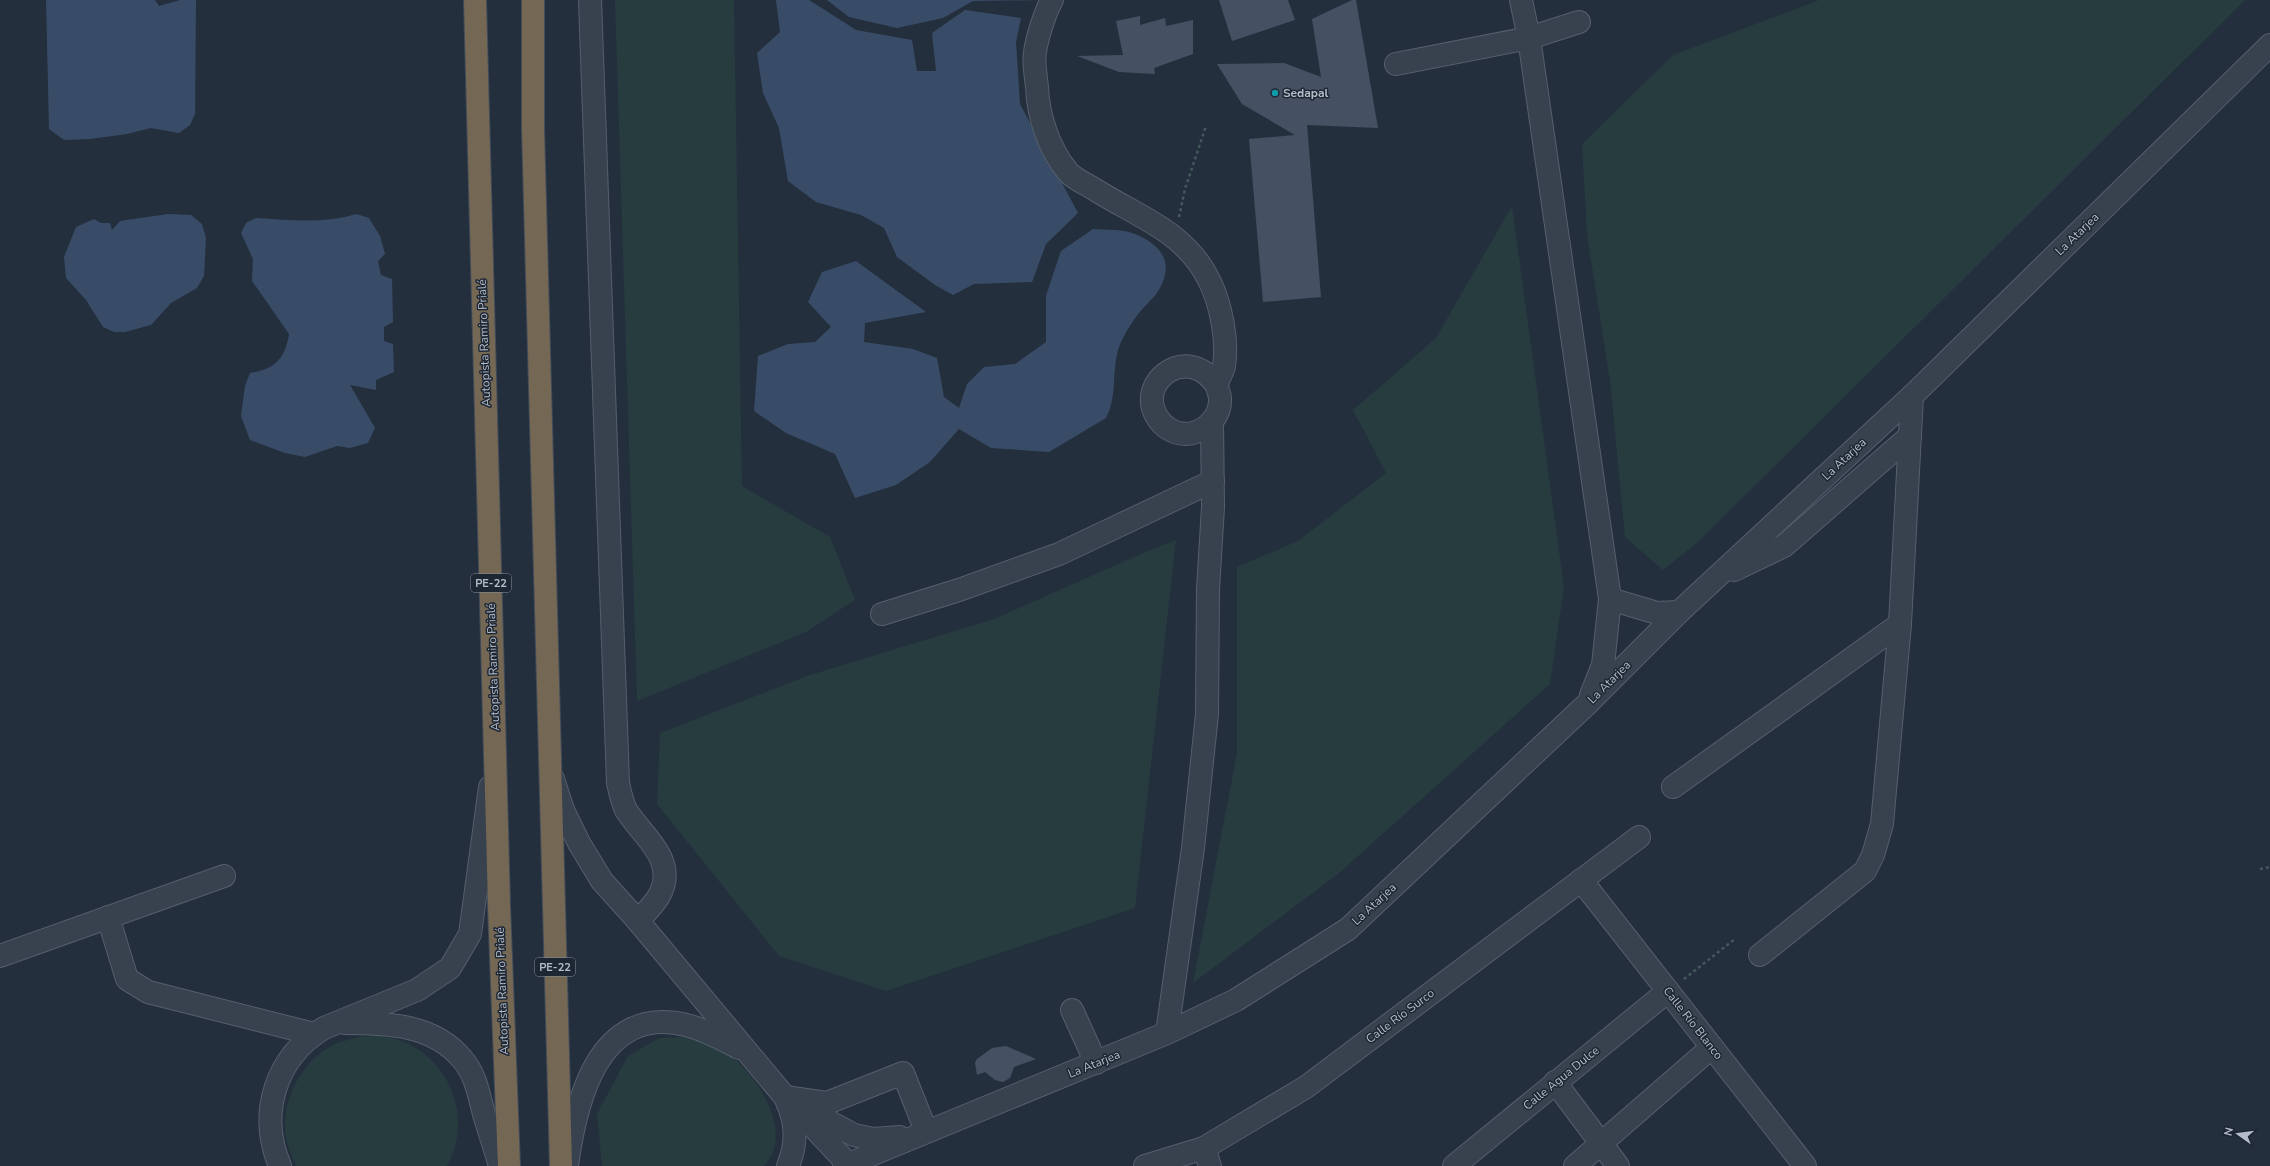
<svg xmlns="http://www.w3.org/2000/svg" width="2270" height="1166" font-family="'Nunito Sans',sans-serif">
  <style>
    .green { fill: #263c3f }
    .water { fill: #394c67 }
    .building { fill: #455162 }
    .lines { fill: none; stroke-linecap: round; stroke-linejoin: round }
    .minor-casing { stroke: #565f6c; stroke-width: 24 }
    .highway-casing { stroke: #434c59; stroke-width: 24 }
    .path { stroke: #44595c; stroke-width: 2.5; stroke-dasharray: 3 3; stroke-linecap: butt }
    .minor { stroke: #38414e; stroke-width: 22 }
    .highway { stroke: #746855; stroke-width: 22 }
    .culture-dot { fill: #0f9aa8; stroke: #1d2633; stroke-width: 1.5 }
    .labels { text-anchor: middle; stroke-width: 3; stroke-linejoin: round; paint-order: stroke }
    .shield { fill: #1d2633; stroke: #878f9c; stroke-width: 1 }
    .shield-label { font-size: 11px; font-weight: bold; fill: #b4bcc9 }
    .poi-label { font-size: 12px; font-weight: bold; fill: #b4bcc9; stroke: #1d2633; text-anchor: start }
    .street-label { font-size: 12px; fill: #b4bcc9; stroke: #1d2633 }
  </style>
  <rect width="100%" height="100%" fill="#242f3e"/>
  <!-- green -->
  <g class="green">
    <path d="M615 0H734L742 486 830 537 855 600 806 632 637 701Z"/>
    <path d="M1819 0H2245L1698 542 1663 570 1625 537 1610 381 1587 235 1582 144 1673 55Z"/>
    <path d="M1512 206 1564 587 1550 684 1338 874 1193 983 1237 753V567L1298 541 1386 473 1353 410 1436 338Z"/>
    <path d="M1176 540 1135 908 886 991 779 956 657 804 660 733 807 676 994 619 1150 550Z"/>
    <path d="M362 1036C371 1037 383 1035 392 1038 448 1052 475 1117 447 1166H296C294 1160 290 1153 288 1146 277 1108 298 1063 333 1045 341 1041 353 1039 362 1036Z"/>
    <path d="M687 1037C696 1039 709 1040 717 1045 751 1066 798 1129 764 1166H602L597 1114 628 1056 659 1038Z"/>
  </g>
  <!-- water -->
  <g class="water">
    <path d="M46 0H155L159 6 180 0H196L195 114 190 125 179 133 151 128 127 134 90 139 64 140 49 129Z"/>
    <path d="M776 0H809L856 30 912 40 917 71H936L932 33 965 10 1021 18 1016 42 1020 104 1078 213 1046 244 1032 282 974 284 953 295 935 285 897 257 884 228 861 215 816 202 788 181 779 128 763 93 757 53 780 32Z"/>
    <path d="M827 0H1044L973 1 943 18 897 28 849 17Z"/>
    <path d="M168 214 191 215 202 224 206 238 204 276 197 288 171 303 151 325 125 332H114L103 327 86 300 66 278 64 257 76 227 94 219 101 223H110L112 230 120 221Z"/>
    <path d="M356 214 369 218 380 236 385 254 378 261 381 275 392 279 393 322 384 327V341L393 344 394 372 376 380V390L350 385 375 428 368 443 350 448 337 446 305 457 285 453 250 440 241 416 245 386 250 373C275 369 285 359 289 334L252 281 253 259 241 233 246 223 256 218C290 220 323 224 356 214Z"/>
    <path d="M1093 229C1106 230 1123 229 1135 234 1164 246 1175 265 1157 293 1152 300 1144 306 1139 313 1132 322 1123 336 1119 347 1111 371 1118 396 1106 418L1049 452 991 448 959 429 930 462 896 485 855 498 835 454 786 433 754 411 758 356 788 344 815 342 831 327 808 302 822 272 856 261 926 312 865 323 864 342 913 349 937 358 944 397 959 408 967 384 984 367 1015 364 1046 342V296L1061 251Z"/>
  </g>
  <!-- building -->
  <g class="building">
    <path d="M1219 0H1288L1295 20 1232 41Z"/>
    <path d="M1352 0H1356L1378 128 1307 125 1321 297 1263 302 1249 139 1295 135 1242 104 1217 64 1284 63 1321 77 1312 19Z"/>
    <path d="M1140 16V25L1165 18 1166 26 1193 20V54L1154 68 1155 74 1119 72 1077 56 1123 55 1116 21Z"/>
    <path d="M1006 1046 1036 1059 1014 1067 1010 1078 1003 1082 995 1080 985 1072 977 1075 975 1063 977 1059 992 1048Z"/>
  </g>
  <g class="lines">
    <defs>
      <g id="minor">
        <path d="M590 0 618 783C620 792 622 802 626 810 642 836 676 858 661 892 657 902 646 912 638 921"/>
        <path d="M1052 0C1045 12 1037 38 1035 52 1033 63 1036 76 1037 87 1038 116 1049 149 1068 172 1074 179 1086 184 1094 189 1138 217 1186 231 1210 282 1221 305 1228 340 1224 366 1223 372 1218 378 1217 385 1217 390 1220 394 1220 398 1221 418 1204 433 1186 434 1174 434 1163 427 1157 417 1135 381 1189 342 1217 386"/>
        <path d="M1521 0 1529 38 1610 599 1603 665 1591 695"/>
        <path d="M1396 64 1529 38 1579 22"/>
        <path d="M1734 570 1784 546 1910 436"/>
        <path d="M1610 599 1657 613 1679 612"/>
        <path d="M882 614 959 590 1059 554 1213 481"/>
        <path d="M553 779 563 810 579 843 602 881 638 921 785 1097 848 1164"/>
        <path d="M1673 787 1900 624"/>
        <path d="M1581 880 1805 1166"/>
        <path d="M108 917 127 979 148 992 314 1034"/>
        <path d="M1760 955 1865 871 1873 855 1882 824 1900 624 1912 396"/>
        <path d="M0 956 224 876"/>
        <path d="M1072 1010 1096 1063"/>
        <path d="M345 1023C387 1023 434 1024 463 1060 476 1075 479 1096 484 1114 489 1131 495 1149 500 1166"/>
        <path d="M1167 1033 1193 848 1207 714 1208 589 1213 507 1212 422"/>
        <path d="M1555 1082 1618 1166"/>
        <path d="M785 1097 827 1103 903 1073 926 1131"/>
        <path d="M787 1102C797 1124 797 1144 788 1166"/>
        <path d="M804 1108 854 1135 873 1139 900 1137"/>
        <path d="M1204 1148 1210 1166"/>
        <path d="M567 1165C576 1101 598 1004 686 1025 704 1029 722 1039 739 1048"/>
        <path d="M280 1166C258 1114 275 1057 324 1028L417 990 450 968 470 934 490 787"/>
        <path d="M844 1166 1167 1033 1236 1000 1348 929 1586 705 1679 612 1912 396 2270 45"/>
        <path d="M1145 1166 1204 1148 1306 1087 1639 837"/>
        <path d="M1454 1166 1668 991"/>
        <path d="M1575 1166 1712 1047"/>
      </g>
      <g id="highway">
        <path d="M475 0 499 905 509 1166"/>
        <path d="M533 0V128L561 1166"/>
      </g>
    </defs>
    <!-- minor casing -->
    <use href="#minor" class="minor-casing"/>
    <!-- highway casing -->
    <use href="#highway" class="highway-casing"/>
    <!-- path -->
    <g class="path">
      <path d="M1179 217 1185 189 1206 126"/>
      <path d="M2260 869 2270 867"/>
      <path d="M1684 979 1735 939"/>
    </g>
    <!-- minor -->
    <use href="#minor" class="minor"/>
    <!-- highway -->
    <use href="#highway" class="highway"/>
  </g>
  <!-- markers -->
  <circle class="culture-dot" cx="1275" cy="93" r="4"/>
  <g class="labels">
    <!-- shield labels -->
    <g class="shield">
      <rect x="471" y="574" width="40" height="18" rx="3"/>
      <rect x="535" y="958" width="40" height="18" rx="3"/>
    </g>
    <g class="shield-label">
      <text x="491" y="587">PE-22</text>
      <text x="555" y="971">PE-22</text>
    </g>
    <!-- poi labels -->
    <g class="poi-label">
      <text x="1283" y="97">Sedapal</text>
    </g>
    <!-- street labels -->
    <g class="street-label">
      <text transform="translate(2077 234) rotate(-44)" y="4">La Atarjea</text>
      <text transform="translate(484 343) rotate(-92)" y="4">Autopista Ramiro Prialé</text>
      <text transform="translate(1844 459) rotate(-43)" y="4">La Atarjea</text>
      <text transform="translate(493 667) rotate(-92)" y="4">Autopista Ramiro Prialé</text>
      <text transform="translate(1609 682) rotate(-45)" y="4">La Atarjea</text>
      <text transform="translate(1374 904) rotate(-43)" y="4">La Atarjea</text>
      <text transform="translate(502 991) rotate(-92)" y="4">Autopista Ramiro Prialé</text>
      <text transform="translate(1400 1016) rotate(-37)" y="4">Calle Río Surco</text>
      <text transform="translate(1693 1023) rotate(52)" y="4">Calle Río Blanco</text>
      <text transform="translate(1094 1064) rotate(-22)" y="4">La Atarjea</text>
      <text transform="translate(1561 1078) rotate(-39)" y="4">Calle Agua Dulce</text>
    </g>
  </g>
  <!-- north arrow -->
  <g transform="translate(2238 1134) rotate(284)" stroke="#1d2633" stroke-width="3" paint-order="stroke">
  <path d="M0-3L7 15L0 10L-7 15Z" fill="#b4bcc9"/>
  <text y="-6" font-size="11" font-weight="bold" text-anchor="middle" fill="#b4bcc9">N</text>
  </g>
</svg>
